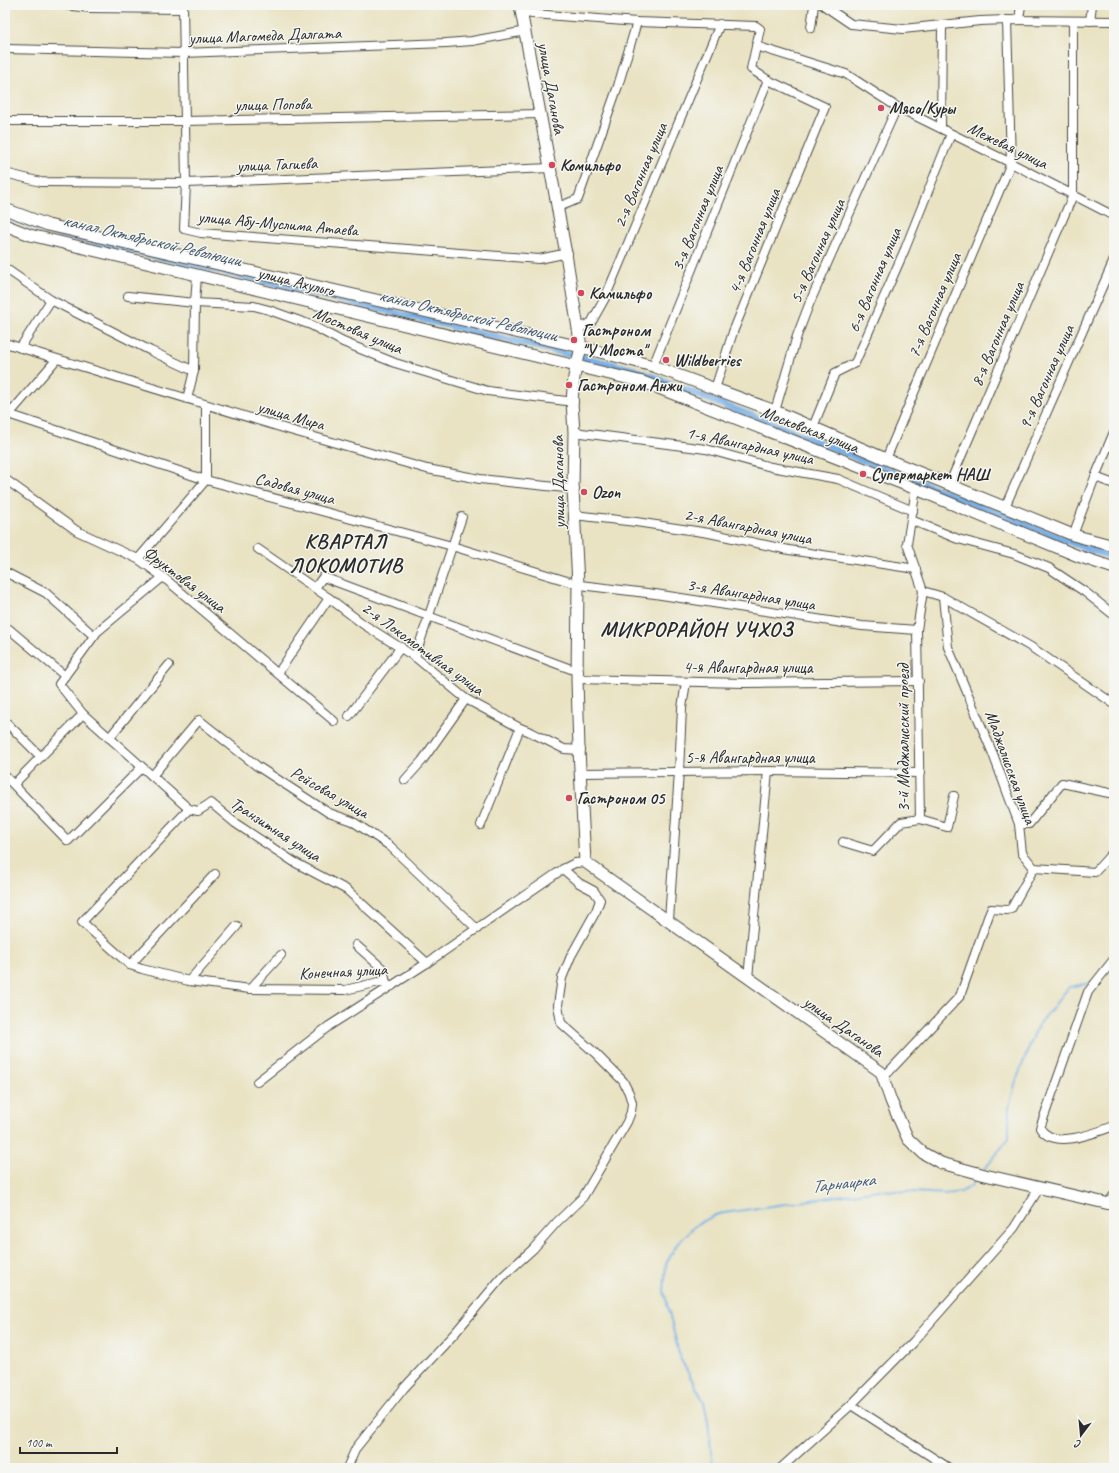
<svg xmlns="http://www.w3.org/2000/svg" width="1119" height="1473" font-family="Caveat,sans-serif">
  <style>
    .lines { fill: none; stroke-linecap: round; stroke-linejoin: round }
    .stream { stroke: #78b0e7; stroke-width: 2 }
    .canal { stroke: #78b0e7; stroke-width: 7 }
    .minor-casing { stroke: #484742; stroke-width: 10 }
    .major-casing { stroke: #484742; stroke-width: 13 }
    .minor { stroke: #fff; stroke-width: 8 }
    .major { stroke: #fff; stroke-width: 11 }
    .poi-dot { fill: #d1495b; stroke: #f6f6f2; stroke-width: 1.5 }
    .labels { text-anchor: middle; stroke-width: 3; stroke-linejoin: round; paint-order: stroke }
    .street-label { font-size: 17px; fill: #2b2b2b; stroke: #f6f6f2 }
    .poi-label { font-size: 17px; font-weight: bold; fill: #2b2b2b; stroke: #f6f6f2; text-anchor: start }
    .water-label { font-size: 18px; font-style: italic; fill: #465a6d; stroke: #f6f6f2 }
    .district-label { font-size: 21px; font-weight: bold; letter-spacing: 1px; fill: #2b2b2b; stroke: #f6f6f2 }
  </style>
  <rect width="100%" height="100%" fill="#f6f6f2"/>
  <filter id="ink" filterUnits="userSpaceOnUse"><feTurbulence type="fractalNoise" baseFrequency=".025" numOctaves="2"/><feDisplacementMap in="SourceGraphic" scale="8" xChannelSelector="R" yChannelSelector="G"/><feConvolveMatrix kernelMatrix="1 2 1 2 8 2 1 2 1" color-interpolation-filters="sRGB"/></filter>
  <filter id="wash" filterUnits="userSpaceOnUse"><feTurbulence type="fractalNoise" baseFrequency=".012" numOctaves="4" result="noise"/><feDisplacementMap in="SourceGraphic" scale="16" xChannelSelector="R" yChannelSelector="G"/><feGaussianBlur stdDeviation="0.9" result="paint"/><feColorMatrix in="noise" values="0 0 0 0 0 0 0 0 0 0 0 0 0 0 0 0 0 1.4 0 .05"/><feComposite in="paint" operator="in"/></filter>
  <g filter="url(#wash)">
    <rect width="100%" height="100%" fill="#e9e3c3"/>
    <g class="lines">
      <!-- stream -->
      <g class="stream">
        <path d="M984 1170 1009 1138V1107L1016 1081 1037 1027 1069 987 1091 983 1092 982"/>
        <path d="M713 1468 708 1422 704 1402 680 1358 664 1291 666 1264 677 1244 697 1224 718 1214 879 1190 946 1194 961 1192 971 1186 978 1176"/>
      </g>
      <!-- canal -->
      <path class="canal" d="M5 215 47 231 204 267 635 370 1088 549 1114 557"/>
    </g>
  </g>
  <g filter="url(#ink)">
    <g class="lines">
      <defs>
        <g id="minor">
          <path d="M64 5 90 8 183 9"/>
          <path d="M183 5 186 183 184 229 201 233 539 259 568 253"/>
          <path d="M823 5 851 24 903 29 980 21 1007 20 1114 21"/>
          <path d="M521 13 637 22 756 26 760 29 751 69 768 80 825 107 733 332 715 389"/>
          <path d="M1019 20 1021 5"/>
          <path d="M1090 21 1092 5"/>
          <path d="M811 28 814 5"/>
          <path d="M756 46 846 74 897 107 1011 163 1114 216"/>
          <path d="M5 49 183 53 446 43 472 41 526 31"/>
          <path d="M5 121H184L541 114"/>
          <path d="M941 128 942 25"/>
          <path d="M5 173 41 182 186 183 551 168"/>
          <path d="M556 208 578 199 618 86 637 22"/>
          <path d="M5 268 51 300 151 351 194 371"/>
          <path d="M128 296 195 303 254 306 269 310 311 325 343 342 395 363 488 391 574 402"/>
          <path d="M579 328 591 323 605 298 720 24"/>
          <path d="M5 343 290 430 427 469 480 479 575 489"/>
          <path d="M20 348 51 300"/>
          <path d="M653 366 768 80"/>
          <path d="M187 399 194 371 195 303 197 275"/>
          <path d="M775 411 797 336 810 302 897 107"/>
          <path d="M5 413 206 480 452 546 580 585 655 594 862 626 917 630"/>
          <path d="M6 418 56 360"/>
          <path d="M813 427 835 373 855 363 905 249 951 134"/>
          <path d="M574 432 706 449 771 467 838 479 913 511"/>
          <path d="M886 459 1011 163 1007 20"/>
          <path d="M1095 477 1114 484"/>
          <path d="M5 479 77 531 138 559 163 577 334 721"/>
          <path d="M949 485 1073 195V21"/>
          <path d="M916 489 907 544 923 591"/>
          <path d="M1005 507 1114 260"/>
          <path d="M574 515 636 522 709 533 789 550 916 569"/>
          <path d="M911 520 958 539 1014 554 1049 568 1085 592 1114 615"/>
          <path d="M1073 535 1095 477 1114 432"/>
          <path d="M258 549 329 598 363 624 415 657 466 699 520 728 528 731 564 749 581 750"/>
          <path d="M138 559 206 480V405"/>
          <path d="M5 572 46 593 94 636"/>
          <path d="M163 577 97 632 59 684 83 714 189 809 198 811 211 803 235 823 294 862 347 890 427 963"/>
          <path d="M315 588 323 577 579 672"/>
          <path d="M923 591 943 597 1031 647 1114 704"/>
          <path d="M9 629 65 676"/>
          <path d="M415 657 462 517"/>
          <path d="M278 673 329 598"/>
          <path d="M577 679 743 683 919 681"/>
          <path d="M349 716 401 647"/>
          <path d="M5 721 41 757"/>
          <path d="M109 738 169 665"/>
          <path d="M580 773 768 771 920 773"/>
          <path d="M5 776 68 841 142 767"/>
          <path d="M152 776 199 720 257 766 329 813 352 821 390 846 477 929"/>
          <path d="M405 780 422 761 466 699"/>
          <path d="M14 784 83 714"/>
          <path d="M189 809 82 922 130 965 142 969 189 981 250 989 345 990 379 982 386 983 392 986"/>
          <path d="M920 819 947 827 954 796"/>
          <path d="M1019 824H1029L1062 783 1109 793"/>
          <path d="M481 825 520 728"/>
          <path d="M843 842 873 851 901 822 920 819 917 630 923 591"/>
          <path d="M1034 868 1095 872 1114 851"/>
          <path d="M669 920 679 772 682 708 686 682"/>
          <path d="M356 945 383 969 386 983"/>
          <path d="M1114 959 1088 992 1040 1128C1053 1150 1095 1133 1114 1126"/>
          <path d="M130 965 215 874"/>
          <path d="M748 978 768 771"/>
          <path d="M189 981 237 926"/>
          <path d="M250 989 281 955"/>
          <path d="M883 1078 960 996 991 909 1007 910 1011 909 1034 868 1022 853 1019 824 993 754 948 647 943 597"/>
          <path d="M257 1082 329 1026 427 963 563 869 575 863 587 862"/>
          <path d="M1107 1204 1114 1195"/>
          <path d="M851 1405 949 1468"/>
          <path d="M347 1468 356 1448 404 1388 455 1333 502 1277 533 1249 557 1222 583 1197 627 1122 631 1112 632 1103 629 1093 623 1081 595 1053 561 1023 558 1005 562 978 571 956 596 911 600 900 594 891 579 883 563 869"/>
          <path d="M781 1468 851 1405 914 1341 1014 1228 1040 1187"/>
        </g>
        <g id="major">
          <path d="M520 5 566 254 581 347 574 377 572 402 574 432 573 488 578 584 577 679 579 750 585 862 881 1072 891 1101 908 1139 923 1153 941 1163 985 1175 1114 1205"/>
          <path d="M5 209 48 225 581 347 653 366 775 411 886 459 1073 535 1114 546"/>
          <path d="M5 225 30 235 643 382 916 489 1078 556 1114 568"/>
        </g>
      </defs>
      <!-- minor casing -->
      <use href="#minor" class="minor-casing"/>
      <!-- major casing -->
      <use href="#major" class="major-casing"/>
      <!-- minor -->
      <use href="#minor" class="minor"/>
      <!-- major -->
      <use href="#major" class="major"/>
    </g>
  </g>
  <!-- markers -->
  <g class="poi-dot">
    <circle cx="881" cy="108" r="4"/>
    <circle cx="552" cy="165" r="4"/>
    <circle cx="581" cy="293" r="4"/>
    <circle cx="574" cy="340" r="4"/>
    <circle cx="666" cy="360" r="4"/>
    <circle cx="569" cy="385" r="4"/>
    <circle cx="863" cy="474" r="4"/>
    <circle cx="584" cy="492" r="4"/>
    <circle cx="569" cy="798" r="4"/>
  </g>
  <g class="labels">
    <!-- street labels -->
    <g class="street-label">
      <text transform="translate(265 35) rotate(-2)" y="6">улица Магомеда Далгата</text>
      <text transform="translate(552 88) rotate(80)" y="6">улица Даганова</text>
      <text transform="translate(273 104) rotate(-1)" y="6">улица Попова</text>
      <text transform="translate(1008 145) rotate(26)" y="6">Межевая улица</text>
      <text transform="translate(277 164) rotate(-2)" y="6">улица Тагиева</text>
      <text transform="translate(640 175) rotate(-67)" y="6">2-я Вагонная улица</text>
      <text transform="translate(697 218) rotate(-68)" y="6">3-я Вагонная улица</text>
      <text transform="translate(278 223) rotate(5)" y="6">улица Абу-Муслима Атаева</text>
      <text transform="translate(754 241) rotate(-68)" y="6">4-я Вагонная улица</text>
      <text transform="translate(817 251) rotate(-66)" y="6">5-я Вагонная улица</text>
      <text transform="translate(874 280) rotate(-67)" y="6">6-я Вагонная улица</text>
      <text transform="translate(296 281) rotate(14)" y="6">улица Ахульго</text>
      <text transform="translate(934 305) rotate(-67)" y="6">7-я Вагонная улица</text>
      <text transform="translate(358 330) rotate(23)" y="6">Мостовая улица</text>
      <text transform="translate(997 334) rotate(-67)" y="6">8-я Вагонная улица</text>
      <text transform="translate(1046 377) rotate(-66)" y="6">9-я Вагонная улица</text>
      <text transform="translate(291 415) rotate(16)" y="6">улица Мира</text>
      <text transform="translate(810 429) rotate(21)" y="6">Московская улица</text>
      <text transform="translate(750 445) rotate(12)" y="6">1-я Авангардная улица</text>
      <text transform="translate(558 482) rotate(-91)" y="6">улица Даганова</text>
      <text transform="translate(295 488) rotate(15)" y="6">Садовая улица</text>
      <text transform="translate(748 526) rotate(11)" y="6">2-я Авангардная улица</text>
      <text transform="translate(185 579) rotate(37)" y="6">Фруктовая улица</text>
      <text transform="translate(751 594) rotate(9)" y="6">3-я Авангардная улица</text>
      <text transform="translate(423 648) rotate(36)" y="6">2-я Локомотивная улица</text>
      <text x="748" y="673">4-я Авангардная улица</text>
      <text transform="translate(903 738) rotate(-90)" y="6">3-й Маджалисский проезд</text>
      <text x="750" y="763">5-я Авангардная улица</text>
      <text transform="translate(1011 767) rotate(70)" y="6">Маджалисская улица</text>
      <text transform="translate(330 792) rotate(30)" y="6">Рейсовая улица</text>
      <text transform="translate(276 829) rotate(33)" y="6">Транзитная улица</text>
      <text transform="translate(343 971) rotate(-3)" y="6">Конечная улица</text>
      <text transform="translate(844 1026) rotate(35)" y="6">улица Даганова</text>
    </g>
    <!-- poi labels -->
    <g class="poi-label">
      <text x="889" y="114">Мясо/Куры</text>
      <text x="560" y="171">Комильфо</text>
      <text x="589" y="299">Камильфо</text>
      <text x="582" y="336">Гастроном<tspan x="582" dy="20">"У Моста"</tspan></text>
      <text x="674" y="366">Wildberries</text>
      <text x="577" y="391">Гастроном Анжи</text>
      <text x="871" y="480">Супермаркет НАШ</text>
      <text x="592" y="498">Ozon</text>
      <text x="577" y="804">Гастроном 05</text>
    </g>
    <!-- water labels -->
    <g class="water-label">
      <text transform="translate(152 240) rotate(13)" y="6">канал Октябрьской Революции</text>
      <text transform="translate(468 315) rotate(13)" y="6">канал Октябрьской Революции</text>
      <text transform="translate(843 1183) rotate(-7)" y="6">Тарнаирка</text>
    </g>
    <!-- district labels -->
    <g class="district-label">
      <text x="346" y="548">КВАРТАЛ<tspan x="346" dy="24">ЛОКОМОТИВ</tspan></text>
      <text x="697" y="636">МИКРОРАЙОН УЧХОЗ</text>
    </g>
  </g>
  <!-- margin -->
  <rect width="1119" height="1473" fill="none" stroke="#f6f6f2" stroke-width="20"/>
  <!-- north arrow -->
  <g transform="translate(1081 1435) rotate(196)" stroke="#f6f6f2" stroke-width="3" paint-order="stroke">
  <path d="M0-3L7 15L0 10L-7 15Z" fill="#2b2b2b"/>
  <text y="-6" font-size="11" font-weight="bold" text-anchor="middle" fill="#2b2b2b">С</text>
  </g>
  <!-- scale -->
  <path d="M20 1447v6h97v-6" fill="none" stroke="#2b2b2b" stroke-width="2"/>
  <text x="26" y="1447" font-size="12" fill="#2b2b2b" stroke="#f6f6f2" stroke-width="3" paint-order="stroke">100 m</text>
</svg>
